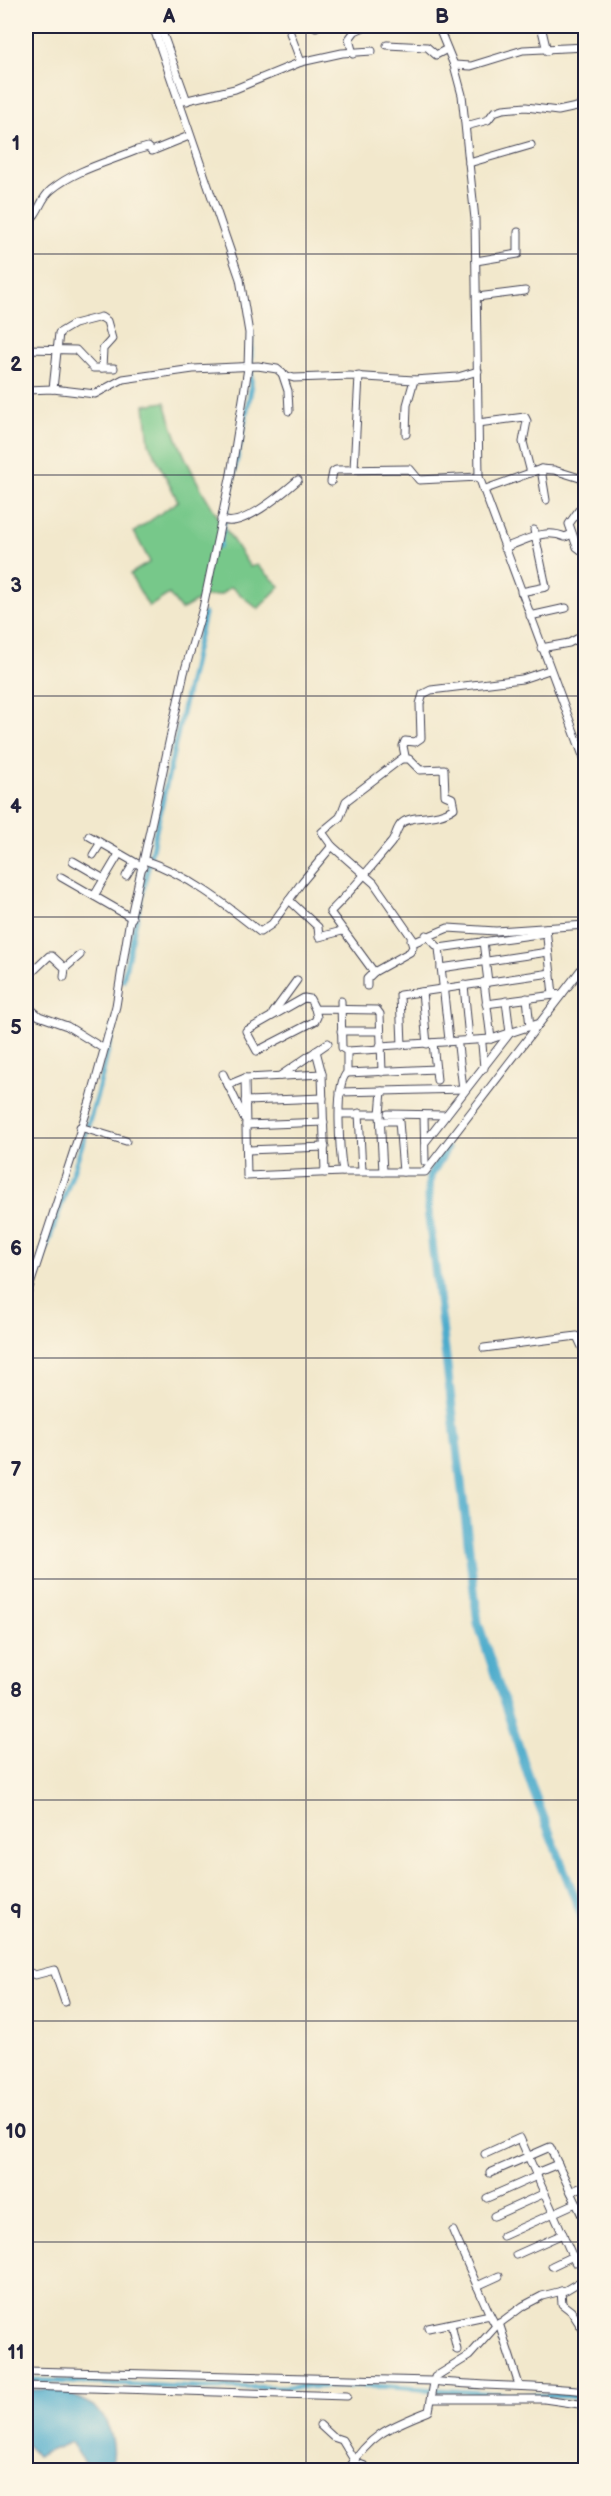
<svg xmlns="http://www.w3.org/2000/svg" width="611" height="2496" font-family="'Balsamiq Sans',sans-serif">
  <style>
    .green { fill: #77c88a; stroke: #4c7562; stroke-width: 1.5 }
    .water { fill: #4daccc; stroke: #386784; stroke-width: 1.5 }
    .lines { fill: none; stroke-linecap: round; stroke-linejoin: round }
    .canal { stroke: #4daccc; stroke-width: 5 }
    .river { stroke: #4daccc; stroke-width: 9 }
    .minor-casing { stroke: #414051; stroke-width: 9 }
    .minor { stroke: #fff; stroke-width: 7 }
    .grid { fill: none; stroke: #22223b; stroke-width: 1.5; stroke-opacity: 0.55 }
    .neatline { fill: none; stroke: #22223b; stroke-width: 2 }
    .grid-label { font-size: 20px; text-anchor: middle; font-weight: bold; fill: #22223b }
  </style>
  <rect width="100%" height="100%" fill="#fcf5e5"/>
  <filter id="ink" filterUnits="userSpaceOnUse"><feTurbulence type="fractalNoise" baseFrequency=".0167" numOctaves="2"/><feDisplacementMap in="SourceGraphic" scale="12" xChannelSelector="R" yChannelSelector="G"/><feConvolveMatrix kernelMatrix="1 2 1 2 8 2 1 2 1" color-interpolation-filters="sRGB"/></filter>
  <filter id="wash" filterUnits="userSpaceOnUse"><feTurbulence type="fractalNoise" baseFrequency=".008" numOctaves="4" result="noise"/><feDisplacementMap in="SourceGraphic" scale="24" xChannelSelector="R" yChannelSelector="G"/><feGaussianBlur stdDeviation="1.35" result="paint"/><feColorMatrix in="noise" values="0 0 0 0 0 0 0 0 0 0 0 0 0 0 0 0 0 1.4 0 .05"/><feComposite in="paint" operator="in"/></filter>
  <g filter="url(#wash)">
    <rect width="100%" height="100%" fill="#f2e8cc"/>
    <!-- green -->
    <path class="green" d="M165 402C181 464 216 514 250 567L257 565 280 586 258 609 231 587 220 595 204 597 181 610 169 594 149 607 130 574 150 562 134 532 178 501 149 444 145 405Z"/>
    <!-- water -->
    <path class="water" d="M55 2389C62 2390 92 2404 97 2409 110 2423 120 2453 108 2470 86 2472 82 2458 71 2442L37 2456 26 2444V2390Z"/>
    <g class="lines">
      <!-- canal -->
      <g class="canal">
        <path d="M219 547 251 390V337"/>
        <path d="M123 980 204 614"/>
        <path d="M34 1282C64 1198 96 1114 113 1027"/>
        <path d="M26 1309 31 1294"/>
        <path d="M26 2380 200 2388 377 2386 515 2395 570 2396 586 2400"/>
      </g>
      <!-- river -->
      <path class="river" d="M446 1149 430 1176 428 1209 478 1623 533 1790 586 1927"/>
    </g>
  </g>
  <g filter="url(#ink)">
    <g class="lines">
      <defs>
        <g id="minor">
          <path d="M160 26 187 101"/>
          <path d="M316 26V27"/>
          <path d="M438 26 454 65 462 95 469 163 475 219 479 477 586 764"/>
          <path d="M541 26 547 51"/>
          <path d="M290 33 301 62"/>
          <path d="M387 45 427 47 436 55 447 49"/>
          <path d="M353 54 349 39 355 31 366 26"/>
          <path d="M454 65 471 66 523 50 586 47"/>
          <path d="M179 102 235 89 301 62 342 53 372 51"/>
          <path d="M466 126 488 120 494 112 503 109 526 107 558 111 586 105"/>
          <path d="M469 163 531 145"/>
          <path d="M26 222C40 215 39 200 51 190 75 170 108 162 137 150L148 147 152 151 189 136"/>
          <path d="M476 261 518 254V232"/>
          <path d="M477 297 525 291"/>
          <path d="M26 349 76 350 93 368H114"/>
          <path d="M282 373 288 391 289 411"/>
          <path d="M53 389 59 333 74 324 101 317 107 321 112 339 103 349 102 368"/>
          <path d="M26 390 53 389 95 394 123 379 193 369 258 366 277 369 284 375 294 378 350 376 414 380 458 377 478 371"/>
          <path d="M478 423 525 417 527 421 523 442 531 473"/>
          <path d="M406 434 407 405 414 380"/>
          <path d="M354 469 359 376"/>
          <path d="M541 469 546 500"/>
          <path d="M331 482 333 472 336 470 410 469 419 480 479 477"/>
          <path d="M483 490 541 469 554 470 586 480"/>
          <path d="M586 492 581 507 569 524 577 547 586 554"/>
          <path d="M221 519C239 531 283 493 298 480"/>
          <path d="M504 548C527 540 544 528 565 537L572 534"/>
          <path d="M521 592 546 587 534 530"/>
          <path d="M530 616 566 608"/>
          <path d="M541 648 569 643 584 635 586 630"/>
          <path d="M89 836 143 867"/>
          <path d="M332 846 322 832 340 817 346 801 405 756 403 746 405 741 415 742 421 738 420 704 423 694 431 690 522 679 549 670"/>
          <path d="M93 855 100 844"/>
          <path d="M144 860C187 874 225 904 260 932L272 924 302 882 332 846 374 883 415 942 448 928 496 931 586 925"/>
          <path d="M73 861 104 879"/>
          <path d="M126 876 134 863"/>
          <path d="M61 877 132 918"/>
          <path d="M94 896 119 854"/>
          <path d="M289 900 318 927 319 937 342 931"/>
          <path d="M546 928 553 995"/>
          <path d="M426 935 439 948 546 933"/>
          <path d="M483 941 488 982"/>
          <path d="M439 948 449 1040"/>
          <path d="M26 960 27 958"/>
          <path d="M65 968 80 955"/>
          <path d="M441 968 548 952"/>
          <path d="M374 972 410 952 413 947 411 940"/>
          <path d="M26 978 49 956H52L65 968 64 977"/>
          <path d="M484 982 491 1039"/>
          <path d="M464 985 469 1039"/>
          <path d="M367 986V979L374 972 330 912C352 891 371 867 391 843 396 837 396 828 402 823 412 814 436 821 454 808L452 798 445 795 444 769 420 770 409 759H402"/>
          <path d="M422 992 427 1044"/>
          <path d="M527 998 530 1027"/>
          <path d="M341 1001 342 1048 347 1051V1073C334 1083 340 1154 343 1172H425L586 963"/>
          <path d="M486 1004 562 994"/>
          <path d="M26 1005 39 1016 67 1026 104 1049"/>
          <path d="M315 1009 317 1017 315 1021 257 1051 246 1031 304 998 310 999 315 1009 377 1010 380 1014 382 1072"/>
          <path d="M273 1013 297 980"/>
          <path d="M341 1031H380"/>
          <path d="M433 1043 437 1080"/>
          <path d="M482 1044 484 1068"/>
          <path d="M402 1045 400 995 551 973"/>
          <path d="M380 1046 491 1039 537 1024"/>
          <path d="M458 1046 463 1089"/>
          <path d="M316 1051 322 1074 325 1173"/>
          <path d="M347 1051 381 1049"/>
          <path d="M347 1073 436 1069"/>
          <path d="M223 1074 244 1118"/>
          <path d="M280 1076 328 1043"/>
          <path d="M245 1078 247 1176 343 1172"/>
          <path d="M228 1085 245 1078 322 1074"/>
          <path d="M382 1091 380 1114 383 1172"/>
          <path d="M340 1092 465 1089"/>
          <path d="M245 1101 323 1098"/>
          <path d="M359 1113 362 1171"/>
          <path d="M340 1114H380"/>
          <path d="M388 1114 446 1115"/>
          <path d="M424 1115 425 1162"/>
          <path d="M381 1121H399L403 1172"/>
          <path d="M246 1125 324 1122"/>
          <path d="M80 1127 126 1141"/>
          <path d="M426 1141 510 1033 506 1001"/>
          <path d="M247 1150 325 1147"/>
          <path d="M26 1297 91 1098 116 1006 129 925 156 803 184 673 203 608 231 474 248 368 249 333 240 279 153 26"/>
          <path d="M484 1348 577 1336 586 1356"/>
          <path d="M586 1860V1866"/>
          <path d="M26 1971 35 1975 54 1970 65 2002"/>
          <path d="M485 2154 520 2138 575 2262"/>
          <path d="M490 2173 550 2147 586 2224"/>
          <path d="M536 2173 558 2164"/>
          <path d="M571 2192 586 2185"/>
          <path d="M487 2198 537 2176"/>
          <path d="M494 2216 545 2193"/>
          <path d="M453 2231 490 2315"/>
          <path d="M503 2236 576 2203"/>
          <path d="M516 2255 563 2234"/>
          <path d="M552 2266 573 2256"/>
          <path d="M477 2286 499 2276"/>
          <path d="M561 2291 562 2304 571 2311 586 2334"/>
          <path d="M499 2323 519 2385"/>
          <path d="M451 2324 457 2350"/>
          <path d="M428 2328 490 2315 496 2326"/>
          <path d="M26 2371 432 2381C484 2387 534 2385 586 2391"/>
          <path d="M26 2386 347 2396"/>
          <path d="M433 2399H544L586 2405"/>
          <path d="M320 2425 333 2437 342 2440 354 2460"/>
          <path d="M354 2462 365 2466 368 2470"/>
          <path d="M348 2470C371 2433 390 2427 429 2411L435 2377 469 2356 496 2326 523 2306 542 2296 566 2290 586 2278"/>
        </g>
      </defs>
      <!-- minor casing -->
      <use href="#minor" class="minor-casing"/>
      <!-- minor -->
      <use href="#minor" class="minor"/>
    </g>
  </g>
  <!-- grid -->
  <path class="grid" d="M306 26V2470M26 254H586M26 475H586M26 696H586M26 917H586M26 1138H586M26 1358H586M26 1579H586M26 1800H586M26 2021H586M26 2242H586"/>
  <!-- margin -->
  <rect width="611" height="2496" fill="none" stroke="#fcf5e5" stroke-width="66"/>
  <rect x="33" y="33" width="545" height="2430" class="neatline"/>
  <g class="grid-label">
    <text x="169" y="23">A</text>
    <text x="442" y="23">B</text>
    <text x="16" y="150">1</text>
    <text x="16" y="371">2</text>
    <text x="16" y="592">3</text>
    <text x="16" y="813">4</text>
    <text x="16" y="1034">5</text>
    <text x="16" y="1255">6</text>
    <text x="16" y="1476">7</text>
    <text x="16" y="1697">8</text>
    <text x="16" y="1918">9</text>
    <text x="16" y="2138">10</text>
    <text x="16" y="2359">11</text>
  </g>
</svg>
